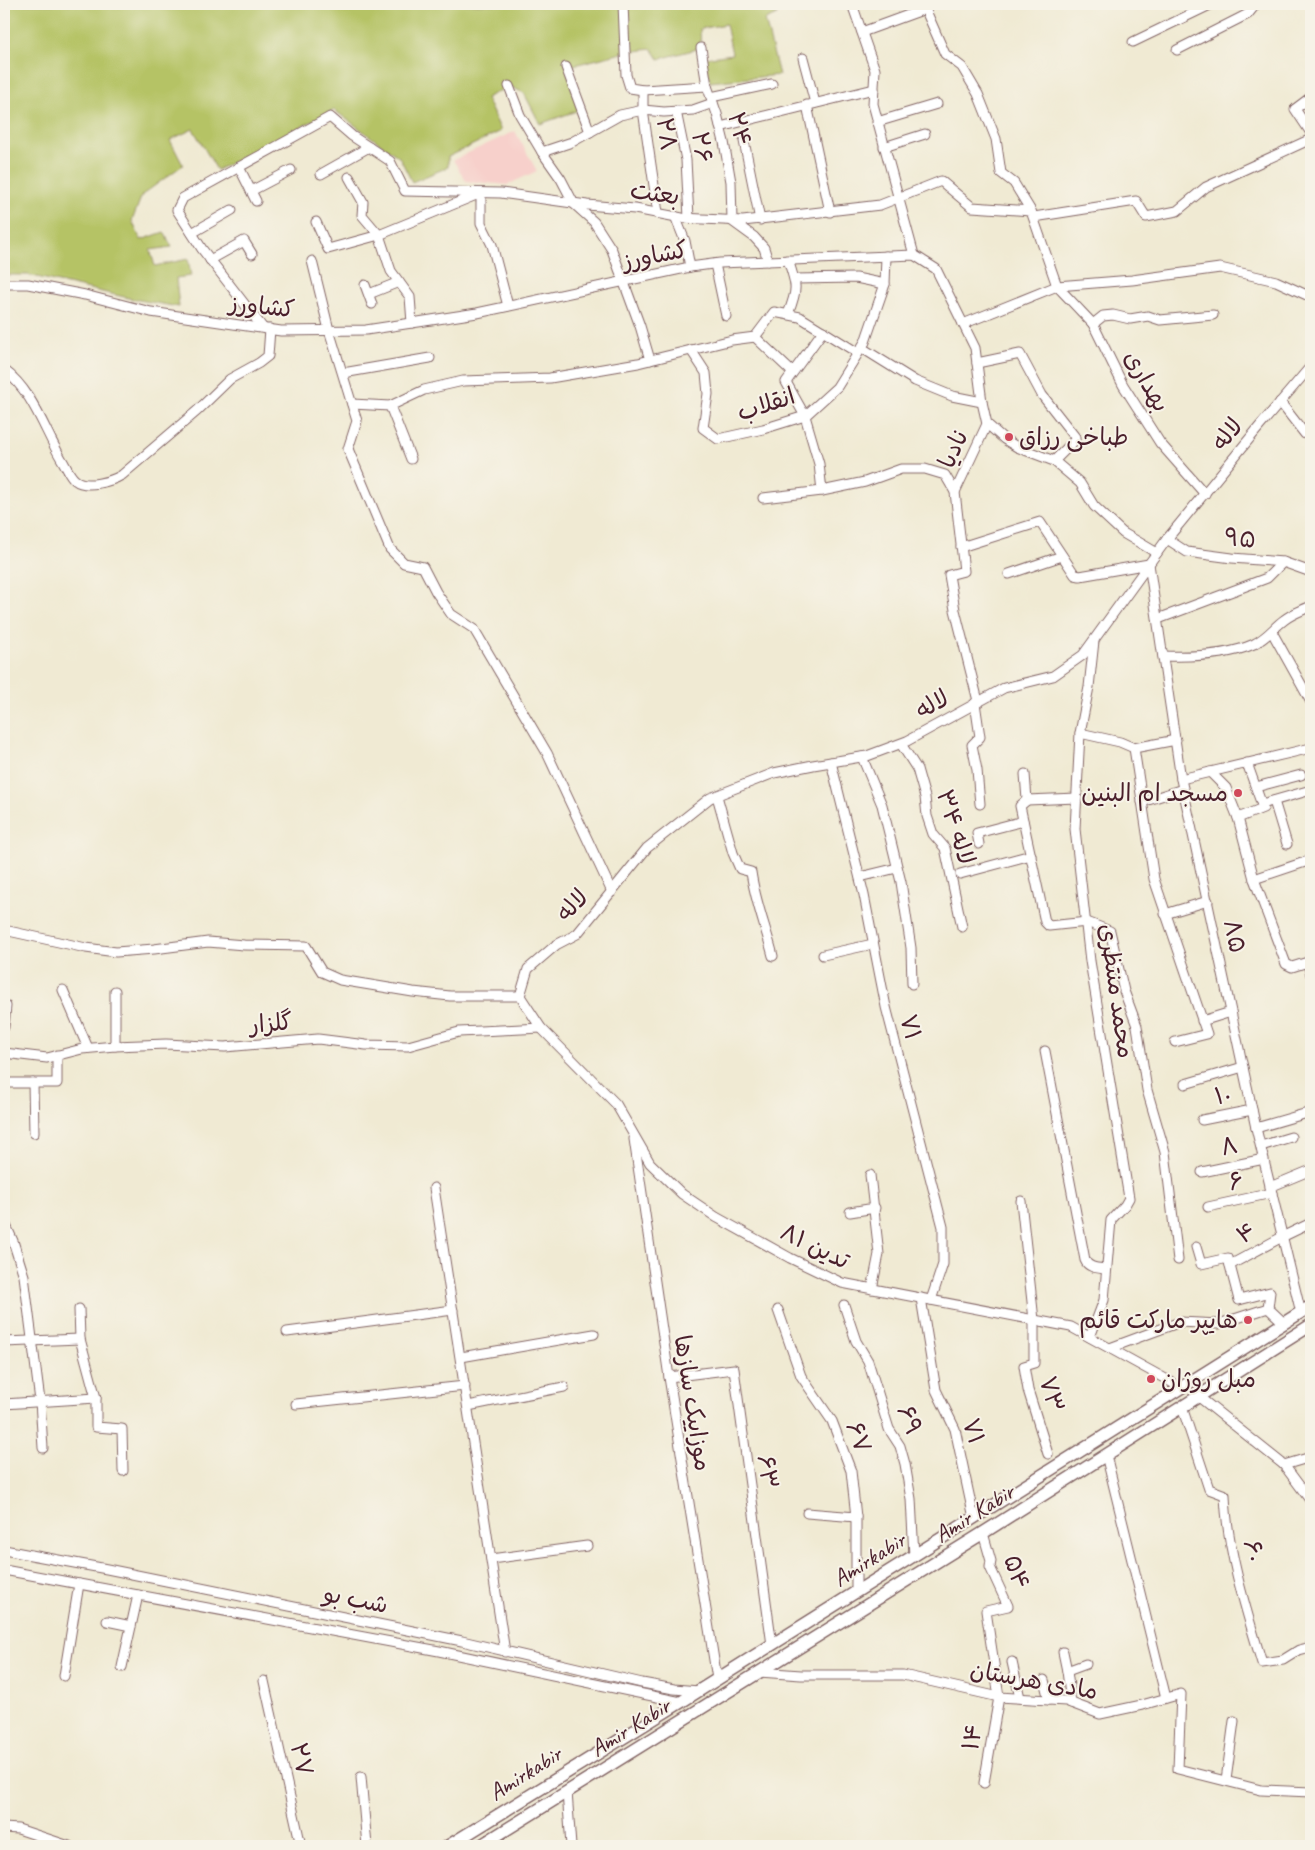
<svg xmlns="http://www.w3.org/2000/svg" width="1315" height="1850" font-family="Caveat,'Playpen Sans Arabic',sans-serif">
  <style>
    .built { fill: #f7d0cb }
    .green { fill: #b5c365; stroke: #807148 }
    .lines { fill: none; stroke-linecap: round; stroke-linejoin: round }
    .minor-casing { stroke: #846666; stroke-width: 11 }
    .major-casing { stroke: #846666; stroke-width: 14 }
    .minor { stroke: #fff; stroke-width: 9 }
    .major { stroke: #fff; stroke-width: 11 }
    .poi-dot { fill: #d1495b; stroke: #f7f3e8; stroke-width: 2 }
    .labels { text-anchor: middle; stroke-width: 4; stroke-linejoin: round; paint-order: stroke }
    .street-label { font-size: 24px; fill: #4a1f2b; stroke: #f7f3e8 }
    .poi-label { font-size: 24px; fill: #4a1f2b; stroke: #f7f3e8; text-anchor: start }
  </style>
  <rect width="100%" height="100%" fill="#f7f3e8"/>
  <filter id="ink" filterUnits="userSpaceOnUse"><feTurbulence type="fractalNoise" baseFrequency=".02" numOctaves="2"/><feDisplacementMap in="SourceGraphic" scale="10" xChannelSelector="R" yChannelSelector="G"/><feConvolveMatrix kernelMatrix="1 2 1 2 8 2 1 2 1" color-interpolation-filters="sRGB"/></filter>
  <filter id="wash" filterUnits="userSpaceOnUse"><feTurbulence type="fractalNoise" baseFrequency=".0096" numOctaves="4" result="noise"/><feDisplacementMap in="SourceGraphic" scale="20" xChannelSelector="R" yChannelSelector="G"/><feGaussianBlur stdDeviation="1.12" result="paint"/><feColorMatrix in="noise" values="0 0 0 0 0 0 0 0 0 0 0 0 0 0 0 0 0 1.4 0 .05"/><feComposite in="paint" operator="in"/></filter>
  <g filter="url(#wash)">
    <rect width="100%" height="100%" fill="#f0ead3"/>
    <!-- built -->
    <path class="built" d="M515 131 537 171 507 185 466 181 453 160Z"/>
    <!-- green -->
    <path class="green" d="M4 4H774L777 15 765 20 779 75 710 82 705 58 732 54 726 24 700 29 701 48 659 59 652 49 626 52 566 67 579 110 540 124 524 93 509 86 486 98 501 131 448 157V167L412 182 400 158 334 110 217 170 193 129 170 140 183 165 142 195 132 221 141 240 164 232 172 247 150 250 155 266 188 259 191 276 176 278 179 307 133 299 28 275H4Z"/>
  </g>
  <g filter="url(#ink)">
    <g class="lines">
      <defs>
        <g id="minor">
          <path d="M623 4 626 75 630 88 643 90 707 86"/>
          <path d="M852 4 875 70 873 104 914 255"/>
          <path d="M923 4 945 54 962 67 978 94 996 139 1001 173 1014 183 1031 211"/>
          <path d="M862 32 925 9"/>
          <path d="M1133 42 1212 4"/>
          <path d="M701 48 707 86 717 114 724 142 731 182 732 221 754 237 764 248 768 261"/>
          <path d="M1177 50 1248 14 1256 4"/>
          <path d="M803 58 815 103"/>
          <path d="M566 67 590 132"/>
          <path d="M509 86 520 115 542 152 561 179 574 204 594 222 612 250 640 326 650 360"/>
          <path d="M643 90V110L658 213"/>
          <path d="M711 97 772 84"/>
          <path d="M1311 97 1295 109 1311 133"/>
          <path d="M807 105 830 212"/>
          <path d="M676 111 686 160 689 218"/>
          <path d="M877 122 937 104"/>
          <path d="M720 127 874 89"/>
          <path d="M744 141 760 220"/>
          <path d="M884 147 925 134"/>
          <path d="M542 152 572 142 620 115 643 110 664 112 693 110 713 103"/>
          <path d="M239 167 256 201"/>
          <path d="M321 174 369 147"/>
          <path d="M349 177 363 202 362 215 379 235 391 271 410 297 412 323"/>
          <path d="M251 191 291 170"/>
          <path d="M675 216 685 241 690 267"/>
          <path d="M1034 217 1136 201 1146 217 1177 211 1206 187 1311 139"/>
          <path d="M316 222 328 249 379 235 481 193V223L492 245 508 306"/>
          <path d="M192 233 232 210"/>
          <path d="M210 260 244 241 252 254"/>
          <path d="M312 261 329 330 357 421 348 449 390 549 404 563 423 567 436 592 451 614 474 629 547 753 612 892"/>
          <path d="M715 264 726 316"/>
          <path d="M795 279 856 278 885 284"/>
          <path d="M4 284H28L85 295 151 312 281 331 366 330 477 313 690 267 720 263 914 255 936 269 975 348 982 402 987 424 1004 439 1017 447 1054 461 1080 483 1094 506 1123 533 1157 553"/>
          <path d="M365 285 372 304"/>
          <path d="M369 294 399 282"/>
          <path d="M788 314C798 289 797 286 788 260"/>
          <path d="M963 324 1057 286 1132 280 1220 268 1276 281 1311 297"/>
          <path d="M1093 324 1103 316 1113 315 1130 319 1148 316 1160 320 1213 315"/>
          <path d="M263 328 202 249 177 210 183 198 330 117 352 136 390 161 405 191 501 193 587 205 635 209 682 218 743 221 880 205 941 181 972 207 1031 211 1057 286 1093 324 1123 385 1160 443 1205 494"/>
          <path d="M755 337 792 372"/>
          <path d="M862 348 915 381 952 396 982 402"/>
          <path d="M691 350 706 373 708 394 703 428 718 439 763 429 805 416 837 387 865 342 885 284 886 256"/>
          <path d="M977 363 1020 354 1042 395 1075 437V440L1054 461"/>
          <path d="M4 370C33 391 44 430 62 460 66 466 69 475 75 480 86 489 112 481 122 475L197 411 230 379 259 363 268 356 270 329"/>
          <path d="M343 373 430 358"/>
          <path d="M1280 402 1305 434 1311 436"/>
          <path d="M352 404 390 406 424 390 463 381 550 378 638 363 732 340 755 337 774 312 800 317 858 353"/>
          <path d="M390 406 411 459"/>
          <path d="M822 491 819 464 805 416 786 382 823 331"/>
          <path d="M955 492 987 424"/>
          <path d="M763 498 822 491 865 482 901 469H925L945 475 955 492 964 571 949 575 955 610 978 701"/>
          <path d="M1167 539 1187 552 1232 558 1283 562 1311 572"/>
          <path d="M961 547 1040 522 1075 575 1080 576 1149 564"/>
          <path d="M1149 564 1181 779 1256 1128 1301 1313"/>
          <path d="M1009 574 1062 556"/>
          <path d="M1158 619 1267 578 1283 562"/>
          <path d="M1272 632 1311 702"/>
          <path d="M1163 656C1193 657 1227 656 1254 644 1268 637 1273 628 1284 620 1291 614 1303 610 1311 606"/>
          <path d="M975 703 980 737 972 745 977 770 980 804"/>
          <path d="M1080 733 1120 742 1134 748 1176 740"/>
          <path d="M901 744 917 769 925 797 927 816 933 834 945 848 962 927"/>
          <path d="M1134 748 1154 879 1207 1034 1175 1042"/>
          <path d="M862 757 882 805 901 882 911 948 912 984"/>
          <path d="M831 762 864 895 886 1007 943 1227V1264L931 1300"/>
          <path d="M1210 772 1226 788 1238 818 1254 879 1286 964 1292 967 1311 961"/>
          <path d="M1025 774 1027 800 1020 806 1045 922 1049 926 1087 922 1110 931 1124 991 1137 1026 1147 1090 1165 1152 1178 1260"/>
          <path d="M1181 779 1311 748"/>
          <path d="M1256 787 1301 775"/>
          <path d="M717 796 733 853 740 869 751 872C755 901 766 928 773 956"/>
          <path d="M1027 800 1077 798"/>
          <path d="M1274 801 1287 844"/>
          <path d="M1142 802 1183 789"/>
          <path d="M1262 804 1311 790"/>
          <path d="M1238 818 1263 808 1247 763"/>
          <path d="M979 844 977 833 1023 821"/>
          <path d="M960 874 1031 855"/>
          <path d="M860 877 897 868"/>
          <path d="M1254 879 1311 860"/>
          <path d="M1165 914 1208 901"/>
          <path d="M4 930 86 948 116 952 154 949 208 942 244 945 306 946 322 972 340 980 413 992 450 996H520"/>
          <path d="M823 955 873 944"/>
          <path d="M1308 962 1311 975"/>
          <path d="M63 990 88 1048"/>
          <path d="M520 996 528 969 556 945 577 934 647 848 710 798 774 773 813 765 867 756 907 741 1004 688 1053 676 1083 655 1167 539 1259 427 1311 366"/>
          <path d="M520 996 541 1028 616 1104 650 1163 682 1194 716 1217 790 1258 842 1283 1071 1327 1182 1388"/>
          <path d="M4 1006H6L4 1027"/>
          <path d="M1202 1021 1231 1012"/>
          <path d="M115 1046V991"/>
          <path d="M1045 1051 1085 1260C1088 1268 1098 1268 1106 1269"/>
          <path d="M4 1053 47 1058 82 1049 115 1046 166 1044 225 1047 318 1039 366 1045 408 1046 459 1032 541 1028"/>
          <path d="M11 1083H57V1055"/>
          <path d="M33 1083 34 1133"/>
          <path d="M1185 1084 1243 1067"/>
          <path d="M1202 1120 1252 1110"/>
          <path d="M1256 1128 1311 1112"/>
          <path d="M634 1139 669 1377 717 1679"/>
          <path d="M1261 1146 1291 1137"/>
          <path d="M1202 1172 1264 1159"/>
          <path d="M870 1175 879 1254 872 1289"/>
          <path d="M1270 1187 1311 1170"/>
          <path d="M434 1188 505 1652"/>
          <path d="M1021 1201 1034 1320V1363L1024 1366 1028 1390 1048 1454"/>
          <path d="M1208 1207 1272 1193"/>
          <path d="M850 1212 875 1208"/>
          <path d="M4 1221 13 1241 24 1276 40 1401 43 1448"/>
          <path d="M1196 1247 1201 1264 1228 1258 1239 1300 1270 1292 1268 1308"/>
          <path d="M1230 1265 1282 1237 1311 1223"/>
          <path d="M921 1298 936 1390 955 1429 974 1518"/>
          <path d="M844 1305 856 1341 868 1361 889 1429 900 1446 905 1464 911 1499 914 1556"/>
          <path d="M79 1309 80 1339 96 1398V1427L122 1429 123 1471"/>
          <path d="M778 1310 801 1376 832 1421 851 1471 856 1517V1592"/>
          <path d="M287 1332 453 1310"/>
          <path d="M1090 1337 1104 1300 1111 1220 1125 1205 1129 1198 1090 961 1075 829 1080 733 1089 687 1094 641"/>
          <path d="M4 1342 80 1339"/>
          <path d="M1110 1348 1180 1322 1219 1324 1268 1308 1284 1323"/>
          <path d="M461 1357 594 1334"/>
          <path d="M669 1377 734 1369 772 1645"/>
          <path d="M1199 1397 1284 1465 1310 1500 1311 1504"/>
          <path d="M4 1404 96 1398"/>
          <path d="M296 1404 465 1386"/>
          <path d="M468 1406 564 1387"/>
          <path d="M1182 1407 1209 1489 1225 1495C1227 1550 1246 1610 1262 1663L1283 1660 1299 1650 1311 1647"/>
          <path d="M1106 1455 1166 1698"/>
          <path d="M1284 1465 1311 1457"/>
          <path d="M807 1513 856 1517"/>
          <path d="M983 1533 991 1561 990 1567 1008 1606 986 1611 999 1697 984 1783"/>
          <path d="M4 1550 107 1569 462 1641 642 1683 674 1689 699 1691"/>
          <path d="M491 1559 587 1546"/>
          <path d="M4 1570 439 1651 681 1702"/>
          <path d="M107 1621 131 1626"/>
          <path d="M1063 1652 1067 1671 1071 1703"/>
          <path d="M1012 1662 1020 1698"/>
          <path d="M122 1667 138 1595"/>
          <path d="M1067 1671 1086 1664"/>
          <path d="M759 1672 801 1675H903L999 1697 1066 1701 1100 1714 1142 1705 1181 1694 1178 1769 1261 1790 1311 1792"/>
          <path d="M64 1676 79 1584"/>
          <path d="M1044 1680 1049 1700"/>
          <path d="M264 1681 301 1846"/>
          <path d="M361 1777 367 1846"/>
          <path d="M1226 1780 1234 1721"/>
          <path d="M567 1792 571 1846"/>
          <path d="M4 1828 18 1829 69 1846"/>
        </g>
        <g id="major">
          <path d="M448 1846 681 1702 1311 1306"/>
          <path d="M480 1846 983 1533 1311 1325"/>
        </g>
      </defs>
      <!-- minor casing -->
      <use href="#minor" class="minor-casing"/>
      <!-- major casing -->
      <use href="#major" class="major-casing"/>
      <!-- minor -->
      <use href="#minor" class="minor"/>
      <!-- major -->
      <use href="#major" class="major"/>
    </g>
  </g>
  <!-- markers -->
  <g class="poi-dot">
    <circle cx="1009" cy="437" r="5"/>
    <circle cx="1238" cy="793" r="5"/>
    <circle cx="1248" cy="1320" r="5"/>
    <circle cx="1151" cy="1379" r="5"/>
  </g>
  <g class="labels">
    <!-- street labels -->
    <g class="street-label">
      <text transform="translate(740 129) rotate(76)" y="8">۲۴</text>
      <text transform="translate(667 134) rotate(82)" y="8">۲۸</text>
      <text transform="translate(702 147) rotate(82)" y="8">۲۶</text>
      <text transform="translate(655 193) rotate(8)" y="8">بعثت</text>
      <text transform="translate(655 255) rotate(-11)" y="8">کشاورز</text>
      <text transform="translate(262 306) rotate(6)" y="8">کشاورز</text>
      <text transform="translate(1147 381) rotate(60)" y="8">بهداری</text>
      <text transform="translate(766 404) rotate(-18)" y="8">انقلاب</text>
      <text transform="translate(1227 434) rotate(-51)" y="8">لاله</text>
      <text transform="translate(953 449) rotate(-65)" y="8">نادیا</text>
      <text transform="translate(1240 538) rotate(6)" y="8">۹۵</text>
      <text transform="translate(932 704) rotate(-29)" y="8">لاله</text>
      <text transform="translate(956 827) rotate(72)" y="8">لاله ۳۴</text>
      <text transform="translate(572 905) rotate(-46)" y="8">لاله</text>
      <text transform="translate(1235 936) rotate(78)" y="8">۸۵</text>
      <text transform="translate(1117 991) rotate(82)" y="8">محمد منتظری</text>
      <text transform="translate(271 1023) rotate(-5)" y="8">گلزار</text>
      <text transform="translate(911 1027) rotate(75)" y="8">۷۱</text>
      <text transform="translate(1223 1095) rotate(-12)" y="8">۱۰</text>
      <text transform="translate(1229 1146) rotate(-12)" y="8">۸</text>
      <text transform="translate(1236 1181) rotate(-12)" y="8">۶</text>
      <text transform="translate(1246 1233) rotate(-29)" y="8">۴</text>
      <text transform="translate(815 1246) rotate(26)" y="8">تدین ۸۱</text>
      <text transform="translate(1052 1394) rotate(75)" y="8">۷۳</text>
      <text transform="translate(693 1403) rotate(81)" y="8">موزاییک سازها</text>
      <text transform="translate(910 1420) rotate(68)" y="8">۶۹</text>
      <text transform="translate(974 1431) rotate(73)" y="8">۷۱</text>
      <text transform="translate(859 1437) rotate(69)" y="8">۶۷</text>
      <text transform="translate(768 1472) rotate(82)" y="8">۶۳</text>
      <text transform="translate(974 1513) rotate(-32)" y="8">Amir Kabir</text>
      <text transform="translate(1254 1551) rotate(78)" y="8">۶۰</text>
      <text transform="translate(869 1559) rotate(-32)" y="8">Amirkabir</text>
      <text transform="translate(1017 1572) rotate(71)" y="8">۵۴</text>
      <text transform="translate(356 1599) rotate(11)" y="8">شب بو</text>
      <text transform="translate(1034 1680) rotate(10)" y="8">مادی هرستان</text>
      <text transform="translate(630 1727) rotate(-32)" y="8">Amir Kabir</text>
      <text transform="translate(972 1737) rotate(-80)" y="8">۱۴</text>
      <text transform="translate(302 1759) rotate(77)" y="8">۲۷</text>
      <text transform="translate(525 1773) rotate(-32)" y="8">Amirkabir</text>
    </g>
    <!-- poi labels -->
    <g class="poi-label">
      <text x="1019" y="445">طباخی رزاق</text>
      <text x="1228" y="801" text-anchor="end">مسجد ام البنین</text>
      <text x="1238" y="1328" text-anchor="end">هایپر مارکت قائم</text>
      <text x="1161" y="1387">مبل روژان</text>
    </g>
  </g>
  <!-- margin -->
  <rect width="1315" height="1850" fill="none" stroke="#f7f3e8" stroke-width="20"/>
</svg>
